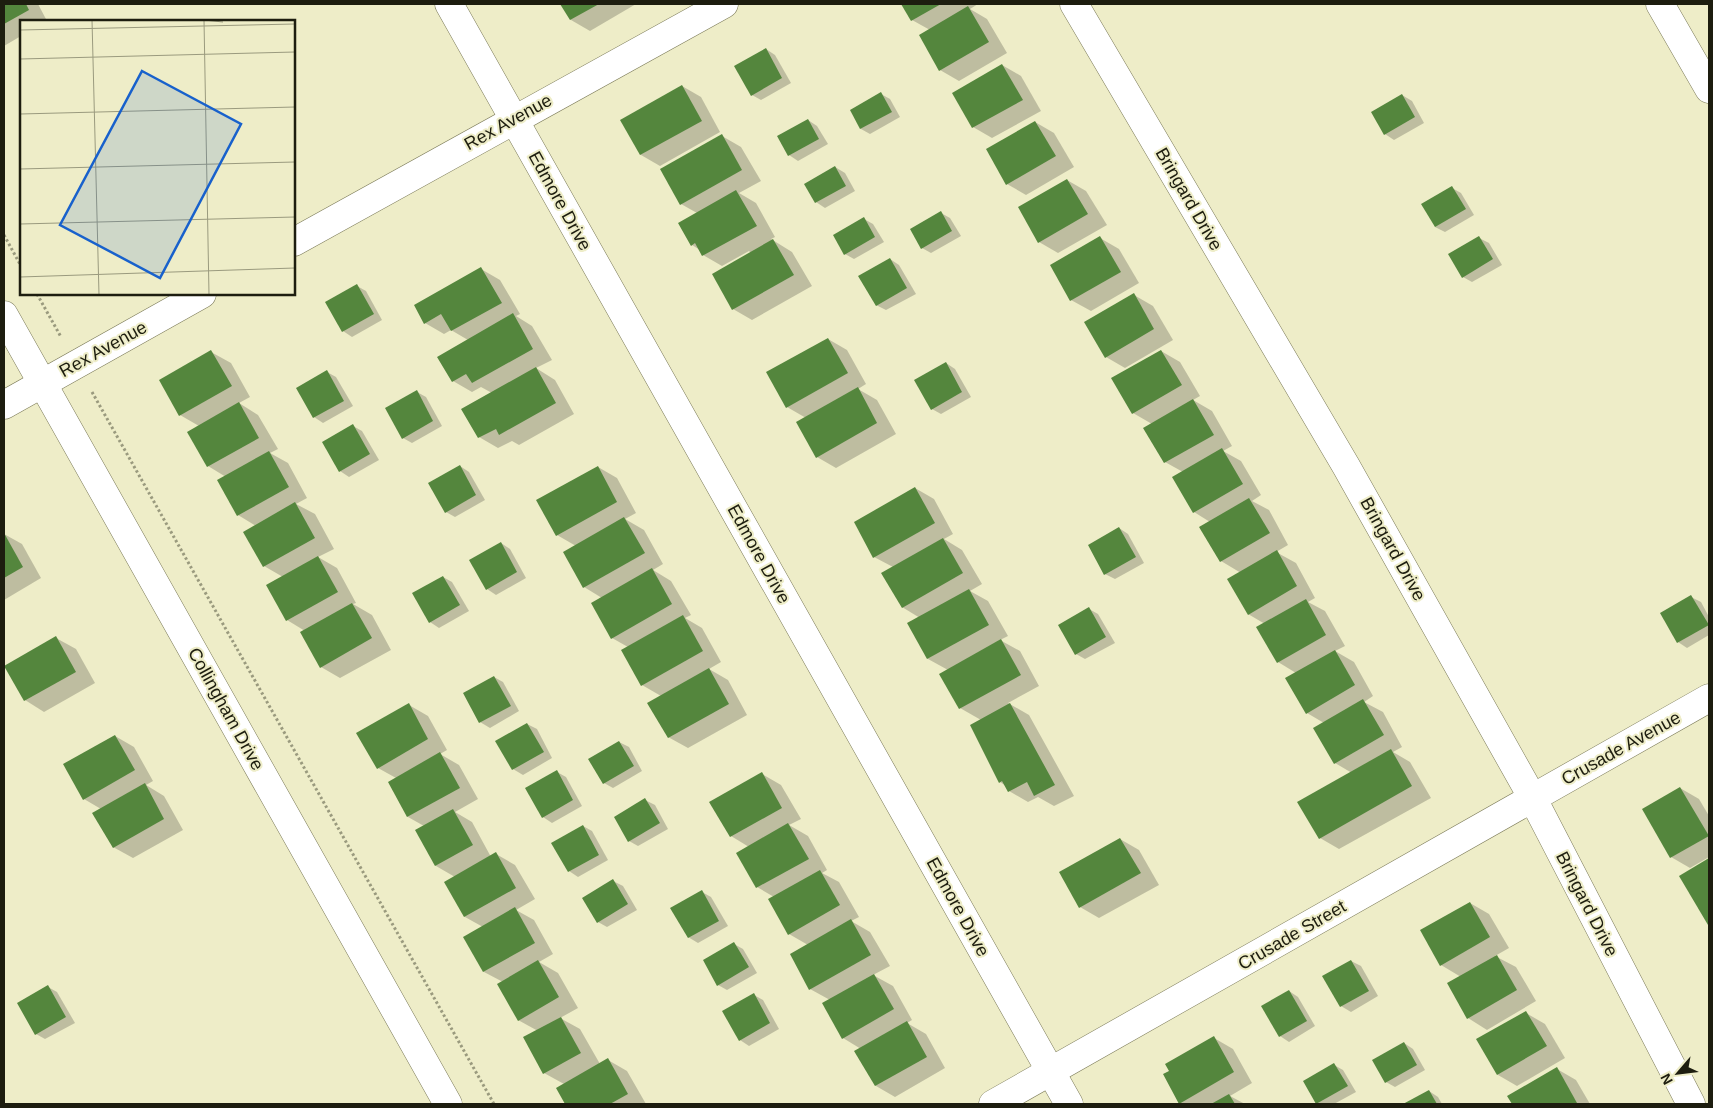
<svg xmlns="http://www.w3.org/2000/svg" width="1713" height="1108" font-family="Arial,sans-serif">
  <style>
    .shadow { fill: #0003 }
    .building { fill: #54863d }
    .lines { fill: none; stroke-linecap: round; stroke-linejoin: round }
    .minor-casing { stroke: #7c7b59; stroke-width: 29 }
    .path { stroke: #9a9a7e; stroke-width: 3; stroke-dasharray: 2.5 2.5; stroke-linecap: butt }
    .minor { stroke: #fff; stroke-width: 28 }
    .labels { text-anchor: middle; stroke-width: 4; stroke-linejoin: round; paint-order: stroke }
    .street-label { font-size: 18px; fill: #1d1d0f; stroke: #eeedc8 }
    .inset-road { fill: none; stroke: #9a9a7e; stroke-width: 1 }
    .view { fill: #1861cc; fill-opacity: 0.15; stroke: #1861cc; stroke-width: 2.5 }
    .inset-edge { fill: none; stroke: #1d1d0f; stroke-width: 2.5 }
  </style>
  <rect width="100%" height="100%" fill="#eeedc8"/>
  <!-- shadow -->
  <g class="shadow">
    <path d="M4 4H38L47 21H21V36L4 46Z"/>
    <path d="M562 4H636L590 31 571 20Z"/>
    <path d="M902 4H978L970 9 987 19 1007 53 959 81 940 70 930 30 912 20Z"/>
    <path d="M766 49 775 55 791 83 761 100 752 95Z"/>
    <path d="M1002 65 1021 76 1041 111 992 138 973 127 954 93Z"/>
    <path d="M682 86 701 97 720 132 660 166 641 155 622 120Z"/>
    <path d="M881 94 890 99 900 117 870 134 861 129 851 110Z"/>
    <path d="M1402 95 1412 101 1424 123 1394 140 1385 134Z"/>
    <path d="M808 120 817 126 828 144 798 161 789 155Z"/>
    <path d="M1035 122 1054 133 1074 167 1026 195 1007 184Z"/>
    <path d="M722 136 741 147 761 181 739 193 756 203 775 237 771 239 792 252 812 286 752 320 733 309 751 253 749 251 722 266 703 255 700 250 692 245 697 213 681 204Z"/>
    <path d="M835 167 845 173 855 191 825 208 816 202Z"/>
    <path d="M1067 180 1086 191 1107 225 1058 253 1039 242Z"/>
    <path d="M1452 188 1461 193 1474 215 1445 232 1435 227Z"/>
    <path d="M941 213 950 218 961 236 931 253 922 248Z"/>
    <path d="M864 219 873 224 884 242 854 259 845 254Z"/>
    <path d="M1100 238 1119 249 1139 283 1091 311 1071 300Z"/>
    <path d="M1479 238 1489 243 1502 265 1472 282 1463 277Z"/>
    <path d="M890 259 899 265 916 294 886 310 876 305Z"/>
    <path d="M481 269 500 280 520 314 516 316 532 326 552 360 536 368 555 380 574 414 519 445 512 441 498 448 479 437 463 410 492 393 481 387 472 392 453 381 468 340 451 330 444 334 425 323Z"/>
    <path d="M357 286 366 291 382 320 352 337 343 331Z"/>
    <path d="M1134 295 1153 306 1173 340 1125 368 1106 357Z"/>
    <path d="M828 339 847 350 866 384 858 389 877 400 896 434 836 468 817 457 806 418 787 407Z"/>
    <path d="M1161 351 1180 362 1200 396 1193 400 1212 411 1232 446 1223 451 1241 461 1261 495 1252 501 1269 510 1288 545 1276 552 1296 563 1315 598 1308 602 1325 611 1345 646 1335 651 1354 662 1373 696 1364 702 1383 712 1402 747 1393 752 1410 762 1431 798 1339 849 1320 838 1352 773 1335 763 1324 723 1307 713 1296 673 1278 662 1265 624 1248 614 1241 573 1221 561 1201 527 1210 522 1194 512 1183 472 1165 462 1152 424 1133 413Z"/>
    <path d="M211 352 231 363 250 397 239 403 258 415 278 449 270 453 288 463 307 498 296 504 315 514 334 549 318 557 337 568 356 603 353 604 372 615 391 650 340 678 321 667 305 631 287 620 283 577 264 566 256 526 238 515 226 477 208 466 199 426 180 415Z"/>
    <path d="M946 363 955 369 971 397 941 414 932 409Z"/>
    <path d="M327 372 336 377 353 406 323 423 314 417Z"/>
    <path d="M417 392 426 397 442 426 412 443 403 438Z"/>
    <path d="M353 426 362 431 379 460 349 477 340 471Z"/>
    <path d="M460 466 469 472 485 500 455 517 446 512Z"/>
    <path d="M598 467 617 478 636 513 625 519 644 530 663 564 653 570 671 581 691 615 685 618 702 628 721 662 709 669 728 680 747 715 688 748 668 737 661 696 642 685 628 647 612 638 602 598 584 587 576 546 557 535Z"/>
    <path d="M915 488 934 499 953 534 944 539 962 550 982 584 970 591 988 601 1008 636 1000 640 1020 651 1039 686 1008 703 1029 715 1074 796 1054 806 1038 797 1028 802 1009 791 1006 786 1000 782 972 726 981 720 960 708 948 670 928 659 909 624 920 618 902 607 893 567 874 557Z"/>
    <path d="M1119 528 1128 534 1144 563 1115 579 1105 574Z"/>
    <path d="M4 534 22 544 41 578 4 600Z"/>
    <path d="M501 543 510 549 526 578 496 595 487 589Z"/>
    <path d="M443 577 452 582 469 611 439 628 430 622Z"/>
    <path d="M1691 597 1701 602 1709 617V635L1687 648 1678 642Z"/>
    <path d="M1089 609 1098 614 1115 643 1085 659 1076 654Z"/>
    <path d="M56 638 76 649 95 683 44 712 25 700 6 666Z"/>
    <path d="M494 677 503 682 519 711 490 728 480 722Z"/>
    <path d="M409 705 428 716 447 750 440 754 459 765 478 799 455 812 472 822 491 857 496 854 515 865 535 899 516 910 534 920 553 954 539 962 558 973 578 1008 560 1018 580 1029 600 1064 608 1060 627 1071 646 1104H566L557 1088 564 1084 544 1073 538 1031 518 1020 503 982 484 972 465 938 483 927 465 917 445 882 455 877 436 866 424 826 408 817 389 782 396 778 378 768Z"/>
    <path d="M527 724 537 729 552 758 523 775 513 769 497 741Z"/>
    <path d="M115 736 134 747 153 781 146 785 164 796 183 830 133 858 113 847 101 809 84 799Z"/>
    <path d="M619 742 629 747 642 771 613 788 604 783Z"/>
    <path d="M557 772 566 777 582 806 552 823 543 817Z"/>
    <path d="M762 774 781 785 801 819 789 825 808 836 827 870 822 873 839 882 859 917 851 921 870 932 890 966 873 975 893 986 912 1020 907 1023 926 1034 945 1068 895 1097 876 1086 861 1049 843 1038 830 1000 810 989 808 945 789 934 774 897 757 887 749 847 731 836Z"/>
    <path d="M1680 788 1699 799 1709 816V857L1690 868 1671 857Z"/>
    <path d="M645 800 655 805 668 829 638 846 629 841Z"/>
    <path d="M583 826 592 831 608 860 578 877 569 871Z"/>
    <path d="M1120 839 1139 850 1159 885 1099 918 1080 907Z"/>
    <path d="M1709 860V925L1681 876Z"/>
    <path d="M613 881 623 886 637 910 607 927 598 922Z"/>
    <path d="M702 892 711 897 728 926 698 943 688 937Z"/>
    <path d="M1470 903 1489 914 1509 948 1495 956 1516 967 1536 1001 1487 1030 1468 1018 1449 984 1461 977 1441 965Z"/>
    <path d="M734 944 743 949 757 973 727 990 718 985Z"/>
    <path d="M1351 961 1361 966 1378 996 1351 1012 1341 1006 1324 976Z"/>
    <path d="M48 987 57 992 75 1023 45 1039 36 1034Z"/>
    <path d="M1289 991 1298 997 1315 1026 1289 1042 1280 1036Z"/>
    <path d="M754 995 763 1000 779 1029 749 1046 740 1040Z"/>
    <path d="M1526 1013 1545 1024 1565 1058 1517 1086 1498 1075Z"/>
    <path d="M1214 1038 1233 1049 1252 1083 1230 1096 1245 1104 1180 1103Z"/>
    <path d="M1404 1043 1413 1049 1425 1070 1395 1087 1386 1082Z"/>
    <path d="M1334 1065 1343 1070 1356 1092 1334 1104H1319L1305 1082Z"/>
    <path d="M1557 1069 1576 1080 1590 1104H1513L1508 1096Z"/>
    <path d="M1429 1091 1438 1097 1442 1104H1406Z"/>
  </g>
  <!-- building -->
  <g class="building">
    <path d="M4 4H26L29 10 4 24Z"/>
    <path d="M560 4H599L570 20Z"/>
    <path d="M901 4H941L911 21Z"/>
    <path d="M968 6 989 42 939 71 919 35Z"/>
    <path d="M766 48 782 78 751 96 734 66Z"/>
    <path d="M1002 64 1023 100 972 128 952 93Z"/>
    <path d="M682 85 702 121 640 155 620 120Z"/>
    <path d="M881 92 892 112 860 129 850 110Z"/>
    <path d="M1402 94 1415 117 1384 135 1371 112Z"/>
    <path d="M808 119 819 139 788 156 777 136Z"/>
    <path d="M1035 121 1056 156 1006 185 986 149Z"/>
    <path d="M722 134 742 170 680 205 660 169Z"/>
    <path d="M835 166 846 186 815 203 804 184Z"/>
    <path d="M1067 179 1088 214 1038 243 1018 207Z"/>
    <path d="M1452 186 1466 209 1435 227 1421 204Z"/>
    <path d="M736 190 757 226 702 256 695 243 691 246 678 223Z"/>
    <path d="M941 211 952 231 921 249 910 229Z"/>
    <path d="M864 217 875 237 844 255 833 235Z"/>
    <path d="M1100 236 1121 272 1070 301 1050 265Z"/>
    <path d="M1479 236 1493 259 1462 278 1448 254Z"/>
    <path d="M773 239 794 275 732 310 712 274Z"/>
    <path d="M890 258 907 288 876 306 858 276Z"/>
    <path d="M481 267 502 303 451 331 441 314 424 324 414 305Z"/>
    <path d="M357 284 374 314 342 332 325 302Z"/>
    <path d="M1134 293 1154 329 1105 358 1084 322Z"/>
    <path d="M513 313 533 349 472 383 466 374 452 382 437 357Z"/>
    <path d="M828 338 848 373 786 408 766 372Z"/>
    <path d="M211 350 232 386 179 416 159 380Z"/>
    <path d="M1161 350 1182 385 1132 414 1111 378Z"/>
    <path d="M946 362 962 392 931 410 914 380Z"/>
    <path d="M536 367 556 403 499 435 496 429 478 438 461 409Z"/>
    <path d="M327 370 344 401 313 418 296 388Z"/>
    <path d="M858 387 877 423 816 458 796 422Z"/>
    <path d="M417 390 433 421 402 439 385 408Z"/>
    <path d="M1193 399 1214 435 1164 463 1143 428Z"/>
    <path d="M239 402 259 438 207 467 187 432Z"/>
    <path d="M353 424 370 454 339 472 322 442Z"/>
    <path d="M1222 448 1243 484 1193 513 1172 477Z"/>
    <path d="M269 451 289 487 237 516 217 480Z"/>
    <path d="M460 465 476 495 445 513 428 483Z"/>
    <path d="M598 466 617 502 556 536 536 500Z"/>
    <path d="M915 487 935 523 873 558 854 522Z"/>
    <path d="M1249 498 1270 533 1220 562 1199 527Z"/>
    <path d="M295 502 315 538 263 567 243 532Z"/>
    <path d="M624 517 645 553 583 588 563 552Z"/>
    <path d="M1119 527 1136 557 1104 575 1088 545Z"/>
    <path d="M4 533 23 567 4 578Z"/>
    <path d="M943 538 963 573 902 608 881 573Z"/>
    <path d="M501 542 517 572 486 590 469 560Z"/>
    <path d="M1277 550 1297 586 1248 615 1227 579Z"/>
    <path d="M318 556 338 592 286 621 266 585Z"/>
    <path d="M652 568 672 604 611 639 591 603Z"/>
    <path d="M443 576 460 605 429 623 412 593Z"/>
    <path d="M969 589 989 625 927 659 907 623Z"/>
    <path d="M1691 595 1709 625 1677 643 1660 613Z"/>
    <path d="M1306 599 1326 635 1277 663 1256 627Z"/>
    <path d="M352 603 372 638 320 668 300 632Z"/>
    <path d="M1089 607 1106 637 1075 655 1058 625Z"/>
    <path d="M683 615 703 651 641 686 621 650Z"/>
    <path d="M56 636 76 672 24 701 4 666Z"/>
    <path d="M1001 639 1021 675 959 709 939 674Z"/>
    <path d="M1335 650 1355 685 1306 714 1285 678Z"/>
    <path d="M709 668 729 704 668 738 647 703Z"/>
    <path d="M494 676 511 706 479 723 463 693Z"/>
    <path d="M1363 699 1384 735 1334 764 1313 728Z"/>
    <path d="M409 703 428 739 377 769 356 733Z"/>
    <path d="M1010 703 1055 785 1034 796 1027 782 1008 792 1002 781 999 783 970 725Z"/>
    <path d="M527 723 544 752 512 770 495 741Z"/>
    <path d="M115 735 135 770 83 800 63 764Z"/>
    <path d="M619 741 634 766 603 784 588 759Z"/>
    <path d="M1391 749 1412 786 1319 839 1297 802Z"/>
    <path d="M440 752 460 788 407 817 388 782Z"/>
    <path d="M557 770 573 800 542 818 525 788Z"/>
    <path d="M762 772 782 808 730 837 709 802Z"/>
    <path d="M145 783 164 819 113 848 92 813Z"/>
    <path d="M1680 787 1709 836 1670 858 1642 809Z"/>
    <path d="M645 798 660 823 628 842 614 817Z"/>
    <path d="M453 809 473 845 435 866 415 830Z"/>
    <path d="M788 823 809 859 756 888 736 853Z"/>
    <path d="M583 825 599 855 568 872 551 843Z"/>
    <path d="M1120 838 1141 873 1079 908 1059 872Z"/>
    <path d="M496 852 516 888 464 917 444 882Z"/>
    <path d="M1709 858V925H1708L1679 876Z"/>
    <path d="M820 870 840 905 788 935 768 899Z"/>
    <path d="M613 879 628 904 597 923 582 898Z"/>
    <path d="M702 890 719 921 688 938 670 908Z"/>
    <path d="M1470 902 1490 937 1440 966 1420 930Z"/>
    <path d="M515 907 535 943 483 972 463 937Z"/>
    <path d="M851 919 871 955 809 990 790 954Z"/>
    <path d="M734 942 749 967 717 986 703 960Z"/>
    <path d="M1497 955 1517 990 1467 1019 1447 983Z"/>
    <path d="M538 960 559 997 518 1021 497 984Z"/>
    <path d="M1351 960 1369 991 1340 1007 1322 976Z"/>
    <path d="M874 974 894 1009 842 1039 822 1003Z"/>
    <path d="M48 985 66 1017 35 1035 17 1003Z"/>
    <path d="M1289 990 1307 1021 1279 1037 1261 1006Z"/>
    <path d="M754 993 770 1023 739 1041 722 1011Z"/>
    <path d="M1526 1011 1547 1046 1497 1075 1476 1039Z"/>
    <path d="M561 1017 581 1053 543 1074 523 1037Z"/>
    <path d="M907 1021 927 1057 875 1086 854 1051Z"/>
    <path d="M1214 1036 1234 1072 1179 1104 1163 1074 1169 1071 1165 1064Z"/>
    <path d="M1404 1042 1417 1065 1385 1083 1372 1060Z"/>
    <path d="M608 1058 628 1094 610 1104H565L556 1088Z"/>
    <path d="M1334 1063 1348 1086 1316 1104 1303 1081Z"/>
    <path d="M1557 1067 1577 1103 1512 1104 1507 1096Z"/>
    <path d="M1429 1090 1437 1104H1403Z"/>
    <path d="M1229 1094 1235 1104H1211Z"/>
  </g>
  <g class="lines">
    <defs>
      <g id="minor">
        <path d="M449 4 1069 1104"/>
        <path d="M1074 4 1346 466 1532 797 1691 1104"/>
        <path d="M1660 4 1709 89"/>
        <path d="M294 242 724 4"/>
        <path d="M4 315 448 1104"/>
        <path d="M4 405 202 294"/>
        <path d="M993 1104 1709 698"/>
      </g>
    </defs>
    <!-- minor casing -->
    <use href="#minor" class="minor-casing"/>
    <!-- path -->
    <g class="path">
      <path d="M4 235 21 266"/>
      <path d="M37 294 61 337"/>
      <path d="M92 392 494 1104"/>
    </g>
    <!-- minor -->
    <use href="#minor" class="minor"/>
  </g>
  <g class="labels">
    <!-- street labels -->
    <g class="street-label">
      <text transform="translate(508 122) rotate(-29)" y="6">Rex Avenue</text>
      <text transform="translate(1189 199) rotate(60)" y="6">Bringard Drive</text>
      <text transform="translate(560 201) rotate(61)" y="6">Edmore Drive</text>
      <text transform="translate(103 349) rotate(-29)" y="6">Rex Avenue</text>
      <text transform="translate(1393 549) rotate(61)" y="6">Bringard Drive</text>
      <text transform="translate(759 554) rotate(61)" y="6">Edmore Drive</text>
      <text transform="translate(226 709) rotate(61)" y="6">Collingham Drive</text>
      <text transform="translate(1621 748) rotate(-29)" y="6">Crusade Avenue</text>
      <text transform="translate(1587 904) rotate(63)" y="6">Bringard Drive</text>
      <text transform="translate(958 907) rotate(61)" y="6">Edmore Drive</text>
      <text transform="translate(1292 935) rotate(-30)" y="6">Crusade Street</text>
    </g>
  </g>
  <!-- overview -->
  <g transform="translate(20 20)">
    <rect width="275" height="275" fill="#eeedc8"/>
    <path class="inset-road" d="M72 0 79 275M161 0H178M184 0 189 275M184 0 203 2M0 10 275 4M0 39 275 32M0 94 275 87M0 149 275 142M0 204 275 197M0 257 275 248"/>
    <path class="view" d="M122 51 221 104 140 258 40 205Z"/>
    <rect width="275" height="275" class="inset-edge"/>
  </g>
  <!-- border -->
  <rect width="1713" height="1108" fill="none" stroke="#1d1d0f" stroke-width="10"/>
  <!-- north arrow -->
  <g transform="translate(1678 1073) rotate(242)" stroke="#eeedc8" stroke-width="4" paint-order="stroke">
  <path d="M0-4L9 19L0 12L-9 19Z" fill="#1d1d0f"/>
  <text y="-8" font-size="14" font-weight="bold" text-anchor="middle" fill="#1d1d0f">N</text>
  </g>
</svg>
